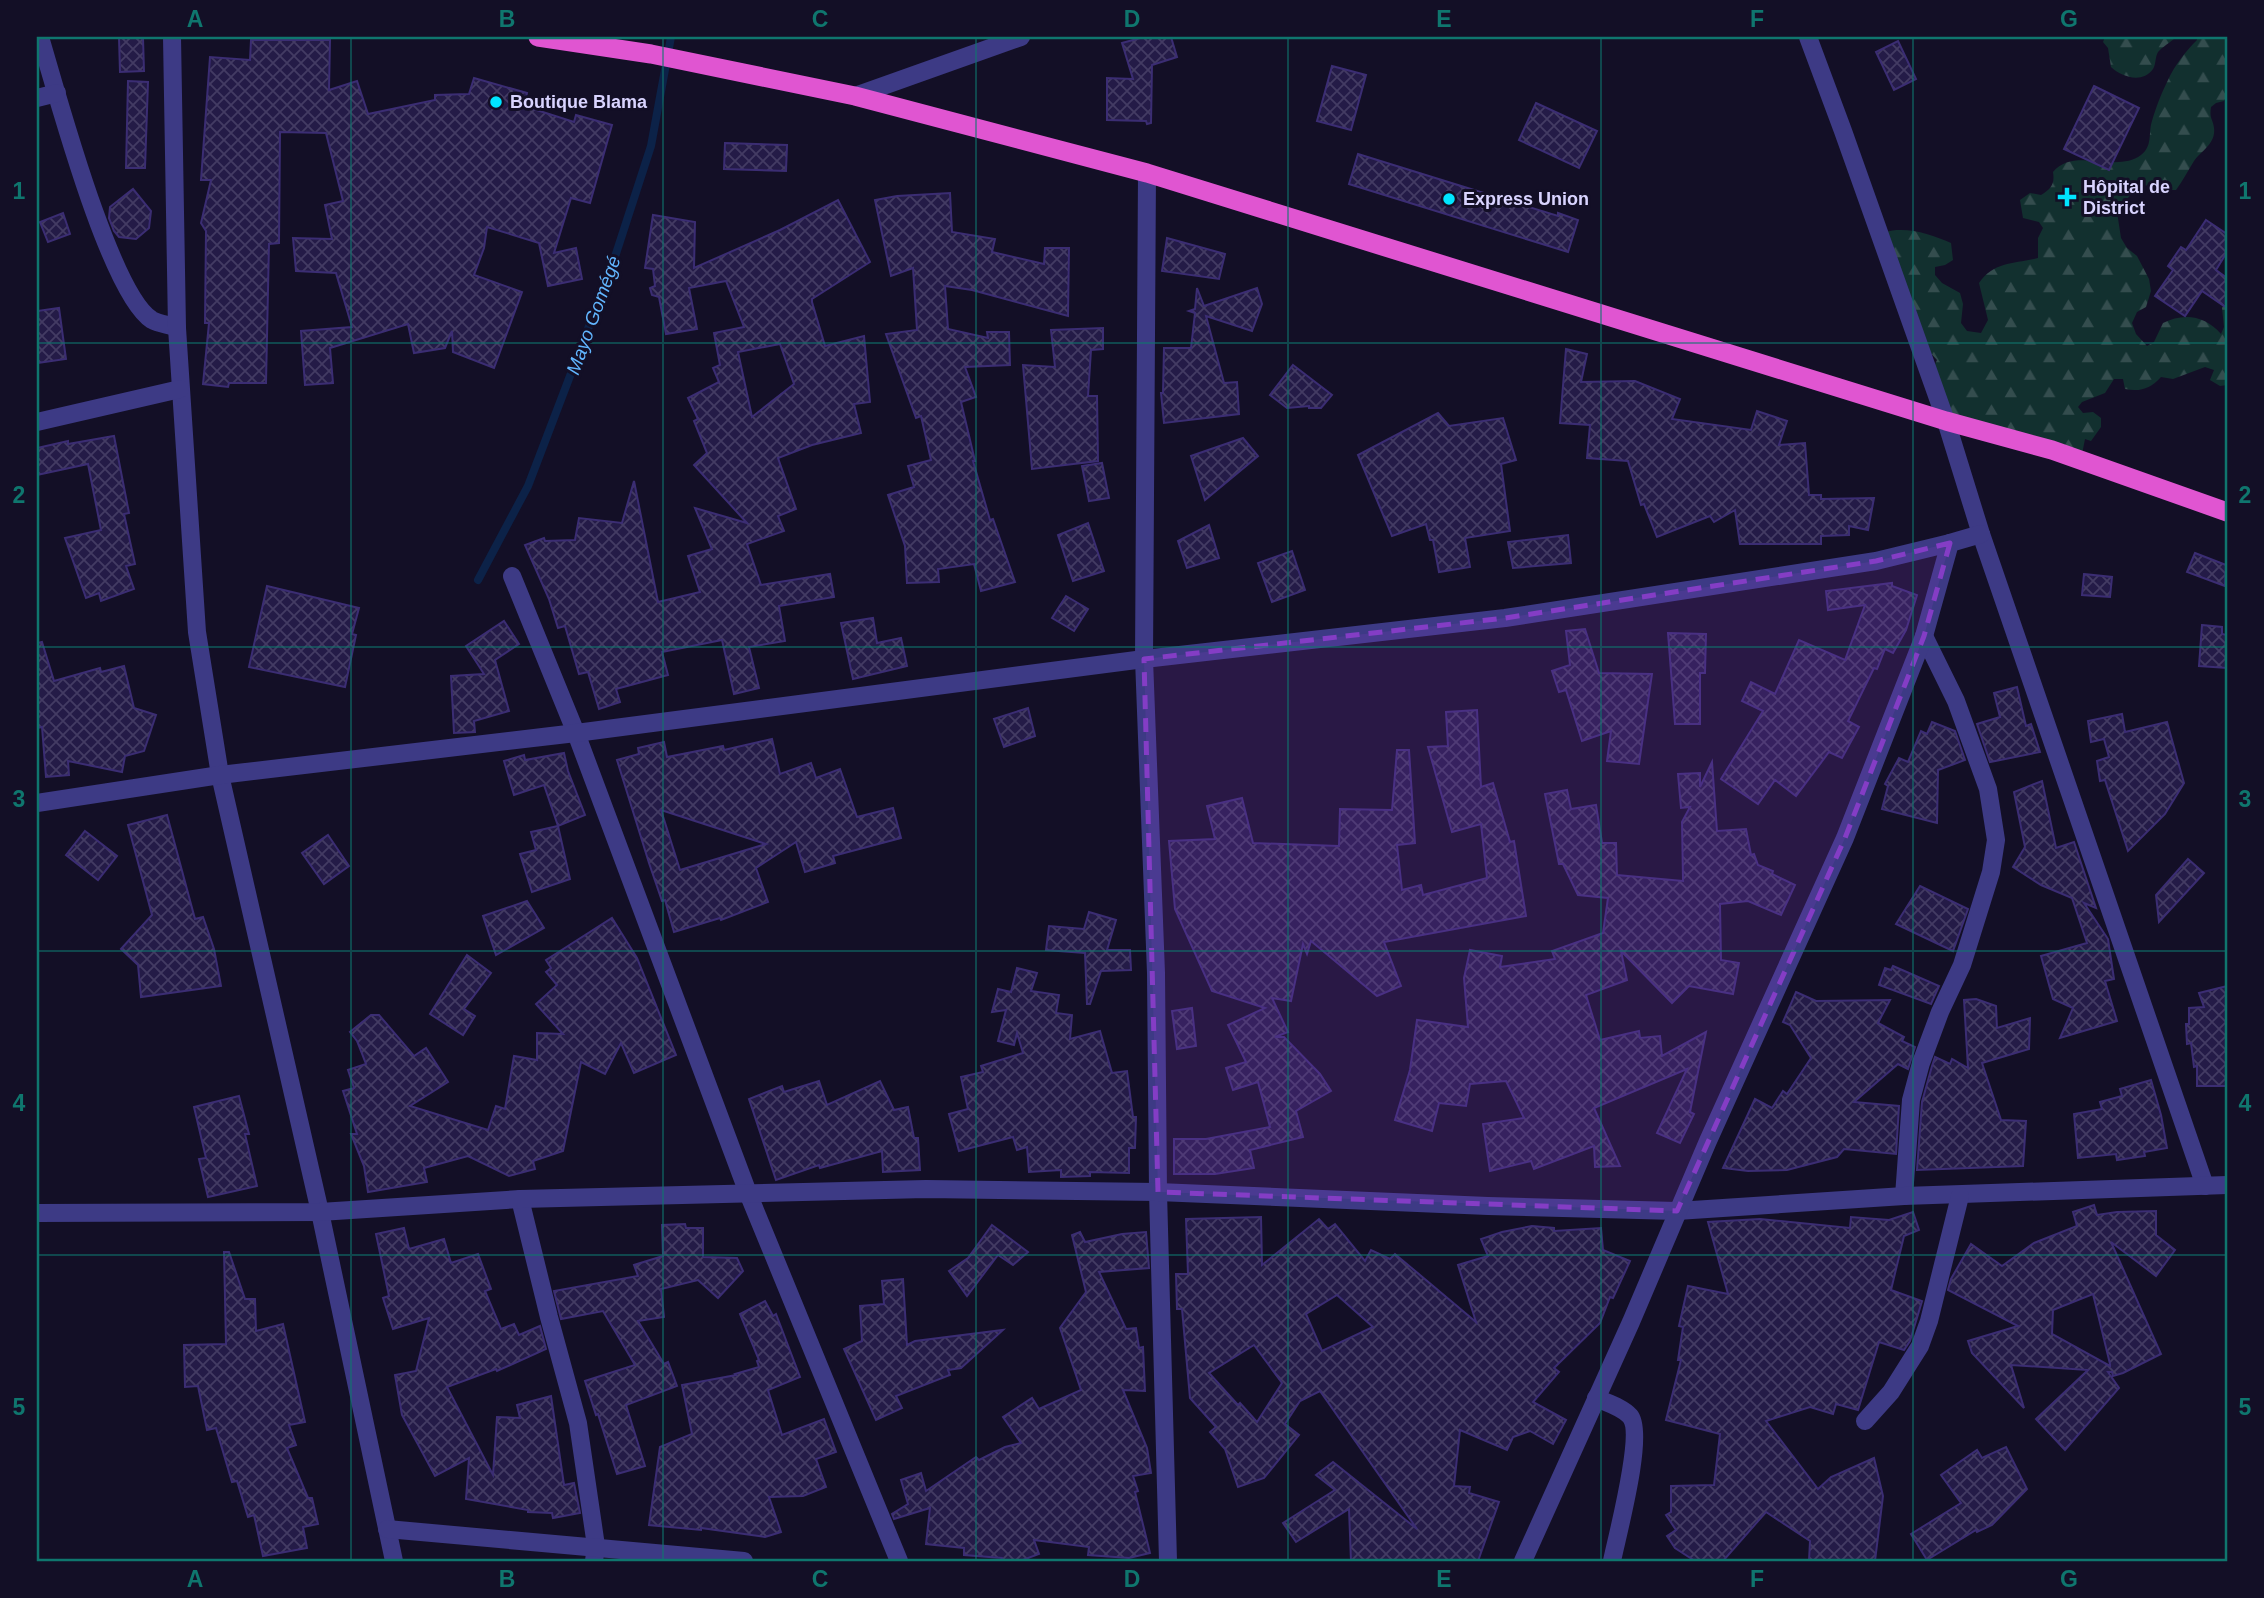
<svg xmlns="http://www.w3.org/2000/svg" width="2264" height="1598" font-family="Helvetica,sans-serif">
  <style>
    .forest { fill: url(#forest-firs) }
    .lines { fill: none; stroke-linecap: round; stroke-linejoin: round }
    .stream { stroke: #0c2248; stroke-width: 8 }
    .building { fill: url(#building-cross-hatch); stroke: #3b2d73; stroke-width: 2; fill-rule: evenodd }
    .minor { stroke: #3d3a85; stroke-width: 18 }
    .tertiary { stroke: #3d3a85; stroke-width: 18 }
    .trunk { stroke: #e055d1; stroke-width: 19 }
    .marked { fill: #843dc5; fill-opacity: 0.2; stroke: #843dc5; stroke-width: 5; stroke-dasharray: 14 9; stroke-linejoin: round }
    .grid { fill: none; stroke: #0f766e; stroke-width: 2; stroke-opacity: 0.55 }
    .poi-dot { fill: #00e5ff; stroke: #130f26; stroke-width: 2.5 }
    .labels { text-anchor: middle; stroke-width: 6; stroke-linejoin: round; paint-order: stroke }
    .poi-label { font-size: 18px; font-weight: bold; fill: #d9d4ff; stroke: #130f26; text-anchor: start }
    .water-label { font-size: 19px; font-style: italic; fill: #62b6ff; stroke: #130f26 }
    .neatline { fill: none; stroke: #0f766e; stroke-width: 2.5 }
    .grid-label { font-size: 23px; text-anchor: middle; font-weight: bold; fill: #0f766e }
  </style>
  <defs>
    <pattern id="forest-firs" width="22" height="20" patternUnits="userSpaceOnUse" patternTransform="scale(1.75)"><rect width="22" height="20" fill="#12302f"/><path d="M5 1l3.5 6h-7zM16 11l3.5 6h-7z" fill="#344d4e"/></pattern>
    <pattern id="building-cross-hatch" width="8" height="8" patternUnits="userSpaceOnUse" patternTransform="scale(1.75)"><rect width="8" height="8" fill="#241b47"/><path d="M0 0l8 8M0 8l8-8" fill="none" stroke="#433b63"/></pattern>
  </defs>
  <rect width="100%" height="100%" fill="#130f26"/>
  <!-- forest -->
  <g class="forest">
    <path d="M2105 37H2176C2171 42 2162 47 2158 52 2155 57 2156 64 2153 69 2142 84 2122 77 2111 67L2108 48 2103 42Z"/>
    <path d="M2197 37H2227V95L2224 101 2216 103 2211 107C2209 119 2213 119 2214 128 2216 144 2201 151 2194 161 2188 171 2183 180 2176 190 2162 191 2152 184 2138 185L2117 212 2121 238 2127 248 2137 256 2149 279 2151 291 2146 307 2137 312 2132 323 2136 334 2147 346 2154 342 2163 323C2184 312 2206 316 2221 334L2224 327 2222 308 2227 299V385L2220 386 2210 380 2214 370 2205 367 2173 379 2161 377C2150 389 2140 392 2125 389L2123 379H2114L2105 393 2082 402 2078 407 2083 413 2093 412 2101 418V427L2091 441 2085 439 2082 454 1938 417C1923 395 1926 383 1937 360L1927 349 1885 232C1906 226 1931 234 1951 243L1953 260 1945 265 1935 267V275L1942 283 1960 293 1963 304 1961 323 1967 331 1981 333 1988 320 1979 283C1994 261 2015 264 2038 258V238L2043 228 2039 222 2023 218 2020 200 2030 193 2041 195C2051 189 2055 184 2053 172 2074 146 2116 174 2141 155 2153 146 2148 133 2152 121 2156 107 2162 92 2168 80 2175 65 2185 52 2197 40Z"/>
  </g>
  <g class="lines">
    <!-- stream -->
    <path class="stream" d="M478 580 528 486 612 266 651 146 671 37"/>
  </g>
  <!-- building -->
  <g class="building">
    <path d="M1144 37H1171L1177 57 1152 65 1151 123 1147 124 1146 121 1107 120V78L1133 79 1122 43Z"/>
    <path d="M119 38H143L144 71 120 72Z"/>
    <path d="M251 40H330L329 90 357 81 368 114 435 100V95L469 94 474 78 527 93 524 106 574 122 576 115 612 125 590 203 571 198 554 253 576 248 582 279 548 286 539 243 487 227 484 248 474 275 522 292 494 368 453 352 452 331 445 348 414 353 408 324 330 348 333 383 305 385 301 331 352 327 336 273 296 271 293 238 332 239 325 205 343 201 326 133 280 132 279 243 269 244 266 383H229L228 387 203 384 209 323H205L206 231 201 223 211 180H201L210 57 250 60Z"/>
    <path d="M1898 41 1916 79 1894 90 1876 52Z"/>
    <path d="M1332 66 1366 75 1351 130 1317 121Z"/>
    <path d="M128 81 148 82 145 168H126Z"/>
    <path d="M2094 86 2139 108 2109 170 2064 149Z"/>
    <path d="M1536 103 1597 131 1579 168 1519 140Z"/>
    <path d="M725 143 787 145 786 171 724 169Z"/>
    <path d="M1358 154 1558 216V213L1578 220 1568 252 1349 184Z"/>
    <path d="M133 189 151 211 149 228 136 239 119 237 114 231 109 218 110 207Z"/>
    <path d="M950 193 952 232 995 239 992 252 1044 264 1045 248H1069L1068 316 972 290 945 286 948 329 988 338 987 332H1009L1010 365 965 367 976 397 961 402 975 461H973L990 520 993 519 1015 582 981 591 974 564 938 569 939 582 907 583 905 546 888 495 914 487 908 466 931 460 921 416 916 418 886 334 917 330 913 268 891 276 875 200 897 196Z"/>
    <path d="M838 200 870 262 812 299V302L825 346 864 336 870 402 854 404 861 433 812 445 778 458 796 509 778 516 784 531 747 544 761 585 830 574 834 597 779 606 785 641 749 647 759 688 734 694 722 640 662 652 668 675 616 689 620 702 599 709 588 672 579 674 565 626 558 628 549 599 525 545 544 538 545 541 575 540 579 518 622 523 634 481 658 602 700 592 688 556 712 549 695 508 747 523 694 465 707 453 694 421 698 419 688 398 719 382 713 368 720 365 714 333 744 327 726 281 689 288 697 329 666 334 659 297 652 295 650 288 655 286 653 269 645 268 653 215 695 222 694 268 780 230ZM780 344 794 384 752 417 738 352Z"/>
    <path d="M63 213 70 234 48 242 40 222Z"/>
    <path d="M2206 220 2227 234V252L2216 270 2227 278V308L2202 291 2185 316 2155 296 2173 270 2168 266 2181 247 2186 250Z"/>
    <path d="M1167 238 1225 254 1219 279 1162 271Z"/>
    <path d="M1197 288 1204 306 1257 288 1262 304 1252 331 1206 316 1224 383 1237 382 1239 414 1164 423 1161 393H1163L1164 348H1191L1195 313 1189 311 1195 309Z"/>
    <path d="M59 308 66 359 37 363V311Z"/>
    <path d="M1103 328V349L1091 350 1088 396H1097L1098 461 1032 469 1023 365 1055 367 1051 330Z"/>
    <path d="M1566 349 1587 354 1581 382 1635 381 1680 399 1672 419 1751 430 1757 411 1787 421 1779 445 1805 443 1809 495H1821V499L1874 498 1868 530 1849 526V535L1821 536V544H1740L1735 510 1714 522 1710 516 1657 537 1644 504 1641 505 1628 461 1587 458 1590 425 1560 423Z"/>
    <path d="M1293 365 1332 395 1321 408H1309V406L1287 408 1270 395Z"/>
    <path d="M1438 413 1449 426 1503 418 1516 460 1501 464 1510 531 1465 538 1470 567 1439 572 1433 540H1430L1426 524 1392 536 1358 455Z"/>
    <path d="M114 436 129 513 124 514 135 564 126 566 134 589 101 601 99 593 86 598 65 538 101 530 88 464 37 475V448L68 441V444Z"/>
    <path d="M1243 438 1258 456 1205 500 1191 456Z"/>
    <path d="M1102 463 1109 498 1089 501 1082 466Z"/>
    <path d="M1088 523 1104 571 1073 581 1058 535Z"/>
    <path d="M1209 525 1219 558 1187 568 1178 541Z"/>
    <path d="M1568 535 1571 563 1513 568 1508 542Z"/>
    <path d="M1292 551 1305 590 1272 602 1258 563Z"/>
    <path d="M2195 553 2226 565 2225 586 2187 572Z"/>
    <path d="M2084 574 2112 577 2110 597 2082 595Z"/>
    <path d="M1892 583V586L1917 595 1906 630 1893 653 1885 649 1877 669 1874 668 1848 721 1859 727 1842 758 1829 752 1796 796 1775 780 1758 804 1721 779 1763 711 1742 701 1751 682 1775 694 1799 640 1845 660 1865 605 1828 610 1826 591Z"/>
    <path d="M267 586 359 608 352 634 356 635 345 687 249 667Z"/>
    <path d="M1066 596 1088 609 1074 631 1052 618Z"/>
    <path d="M873 618 877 643 901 638 907 666 853 679 841 623Z"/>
    <path d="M504 621 519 644 495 660 509 711 474 721 475 732 454 733 451 676 484 674 466 646Z"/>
    <path d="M2202 625 2222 627V634L2227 635V668L2199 666Z"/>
    <path d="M1585 629 1599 673 1652 674 1639 764 1607 761 1611 731 1582 741 1566 690 1559 692 1552 671 1570 665 1566 631Z"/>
    <path d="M1668 633 1706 634 1705 673H1700V724H1675Z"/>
    <path d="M42 642 54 681 100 668 101 672 124 666 134 708 156 715 144 751 125 756 122 772 68 761 69 775 46 777 42 727 37 728V643Z"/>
    <path d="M2017 687 2026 726 2031 724 2040 752 1990 762 1977 724 2000 717 1994 693Z"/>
    <path d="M1028 708 1035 736 1004 747 994 719Z"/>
    <path d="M1477 710 1481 787 1493 783 1510 842 1514 841 1526 916 1384 942 1401 986 1377 996 1311 941 1307 954 1303 944 1291 1001 1272 998 1288 1032 1275 1037H1284L1320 1074 1331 1091 1296 1111 1303 1137 1250 1150 1254 1168 1215 1174H1174V1139H1206L1270 1127 1258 1082 1233 1090 1226 1068 1246 1062 1228 1025 1265 1008 1212 991 1175 909 1169 841 1215 839 1207 806 1242 798 1253 843 1339 846 1340 809 1392 810 1397 750H1409L1415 843 1397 845 1402 890 1421 885 1423 895 1487 878 1481 824 1452 832 1428 747 1448 746 1446 712Z"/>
    <path d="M2122 714 2125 732 2167 722 2184 783 2165 814 2128 851 2105 780 2100 781 2097 761 2109 757 2104 739 2091 742 2088 721Z"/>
    <path d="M1932 722 1955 731 1965 760 1938 770 1937 823 1882 809 1888 786 1885 784 1899 758 1908 762 1921 731 1927 734Z"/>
    <path d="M772 739 780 774 811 763 816 778 840 769 857 817 893 808 901 838 833 856 835 863 805 872 796 842 756 868 768 902 721 920 720 918 674 932 665 900 662 901 649 863 617 760 639 754 638 748 664 742 667 757 723 746 724 750ZM661 810 766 844 680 870Z"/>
    <path d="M564 753 568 771 585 815 558 826 544 785 514 795 504 761 524 755 525 760Z"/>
    <path d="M1712 762 1717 831 1746 829 1751 855 1754 854 1758 865 1773 871 1772 874 1795 885 1781 915 1748 901 1720 904 1721 960 1739 963 1733 994 1689 986 1672 1003 1621 951 1627 980 1586 995 1600 1040 1639 1031 1640 1038 1660 1036 1662 1056 1706 1032 1690 1112 1694 1114 1680 1143 1657 1133 1687 1069 1594 1108 1620 1166 1595 1167 1594 1146 1534 1169 1531 1161 1490 1171 1483 1124 1524 1118 1506 1081 1470 1084 1466 1106 1439 1103 1432 1131 1395 1120 1410 1070 1417 1020 1468 1027 1464 978 1470 950 1502 956 1500 967 1555 959 1552 951 1603 933 1608 898 1578 895 1563 864H1559L1545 794 1567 790 1571 809 1596 805 1602 843H1616L1617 875 1683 881 1682 822 1690 807 1681 808 1678 774 1700 773V787Z"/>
    <path d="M2042 781 2056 848 2074 842 2096 908 2084 903 2108 939 2114 979 2105 981 2117 1021 2060 1038 2073 1008 2053 999 2041 956 2087 943 2072 898 2041 885 2013 867 2025 847 2014 792Z"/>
    <path d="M167 815 195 919 203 917 214 949 221 986 141 997 138 965 121 949 152 915 128 825Z"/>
    <path d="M558 826 570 879 532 892 520 854 536 850 531 832Z"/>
    <path d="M85 831 117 856 98 880 66 855Z"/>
    <path d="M328 835 349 866 324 884 302 853Z"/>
    <path d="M2188 859 2204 873 2159 922 2156 895Z"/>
    <path d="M1920 886 1968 909 1953 951 1896 924Z"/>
    <path d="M527 901 544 928 496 955 483 916Z"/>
    <path d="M1089 912 1116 920 1107 950H1130L1131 970 1101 971 1090 1004H1087L1085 953 1046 950 1049 926 1084 929Z"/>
    <path d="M612 918 637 958 676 1055 634 1073 621 1043 605 1074 581 1062 563 1151 533 1161 535 1169 509 1176 468 1156 424 1168 427 1182 368 1192 364 1166 351 1134H357L343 1091 354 1088 348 1070 366 1064 357 1041 350 1032 371 1015H379L414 1056 426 1048 448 1082 410 1106 488 1130 496 1106 505 1109 514 1056 537 1060V1033L563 1034 536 1004 557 985 546 972 551 968 546 960Z"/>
    <path d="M467 955 491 973 464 1009 475 1016 463 1035 430 1014Z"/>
    <path d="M1893 966 1939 986 1931 1004 1879 985 1885 968 1891 970Z"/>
    <path d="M1017 968 1037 973 1031 991 1059 995 1056 1013 1072 1015 1070 1039 1100 1031 1112 1073 1127 1071 1133 1117H1136L1135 1148H1129V1173L1090 1172V1176L1061 1177V1170L1029 1172 1027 1147 1017 1150 1013 1137 959 1151 949 1114 968 1109 961 1077 983 1072 981 1066 1023 1053 1017 1033 1014 1045 998 1041 1006 1010 992 1012 998 989 1011 992Z"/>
    <path d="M2227 986V1086H2197V1066L2194 1067 2191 1043 2187 1044 2186 1024H2189V1008L2204 1007 2199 993Z"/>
    <path d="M1796 992 1816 1001 1890 1000 1878 1023 1904 1037 1902 1041 1915 1047 1908 1069 1898 1064 1854 1102 1899 1106 1896 1154 1844 1149 1837 1157 1787 1170 1748 1171 1723 1168 1755 1099 1772 1108 1783 1091 1787 1094 1811 1058 1790 1025 1783 1022Z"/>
    <path d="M1976 999 1996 1006 1997 1028 2030 1018 2029 1049 1982 1063 2001 1120 2026 1121 2023 1166 1917 1170 1922 1102 1932 1066 1935 1057 1950 1064 1952 1059 1968 1068 1964 1000Z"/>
    <path d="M1192 1008 1196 1046 1177 1049 1172 1011Z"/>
    <path d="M2151 1080 2161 1115 2167 1148 2144 1152 2145 1156 2117 1160 2116 1154 2078 1158 2074 1114 2102 1109 2100 1102 2122 1096 2120 1089Z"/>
    <path d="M819 1081 827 1105 880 1081 894 1110 908 1107 914 1138H918L920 1170 883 1172 882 1151 820 1168 819 1165 776 1180 749 1099 782 1086 784 1092Z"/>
    <path d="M239 1096 249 1134H245L257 1186 208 1197 199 1159 206 1158 194 1107Z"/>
    <path d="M2094 1205 2097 1215 2117 1212 2156 1211V1235L2175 1250 2156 1276 2111 1242 2161 1354 2123 1373 2113 1376 2112 1372H2108L2119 1388 2065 1450 2036 1419 2088 1370 2011 1365 2024 1408 1972 1353 1968 1341 2018 1326 1948 1290 1951 1279 1971 1244 2002 1266 2034 1243 2077 1226 2073 1212ZM2093 1294 2110 1364V1366L2052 1334 2053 1310Z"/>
    <path d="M1913 1212 1919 1230 1904 1236 1891 1290 1922 1301 1910 1341 1904 1350 1879 1342 1858 1410 1836 1404 1833 1414 1810 1407 1766 1421 1818 1489 1831 1477 1874 1458 1883 1496 1875 1561H1809L1810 1541 1766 1512 1723 1561H1695L1675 1548 1667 1536 1676 1530 1666 1515 1671 1512V1486L1714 1485 1720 1434 1666 1420 1681 1360H1678L1683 1327 1679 1326 1688 1286 1728 1294 1708 1222 1760 1219 1850 1228 1851 1217 1889 1220Z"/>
    <path d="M1261 1217 1262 1265 1319 1219 1328 1229 1335 1224 1365 1261 1371 1250 1390 1259 1395 1254 1476 1322 1458 1265 1488 1256 1481 1239 1502 1232 1532 1226 1554 1228V1231L1601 1228 1603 1250 1630 1261 1613 1298 1610 1297 1600 1323 1554 1368 1559 1372 1533 1402 1566 1420 1553 1444 1530 1431 1513 1437 1507 1450 1460 1430 1454 1486 1470 1487 1469 1493 1499 1502 1478 1561H1351L1349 1509 1296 1542 1283 1523 1335 1490 1316 1475 1333 1462 1417 1529 1320 1391 1300 1401 1285 1424 1299 1435 1264 1478 1238 1487 1225 1449 1210 1432 1216 1427 1190 1398 1182 1309H1177L1176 1274H1188L1186 1219ZM1337 1295 1373 1327 1322 1351 1306 1314ZM1254 1345 1282 1383 1257 1422 1240 1403 1238 1405 1209 1373Z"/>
    <path d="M685 1224 686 1228H703V1257L737 1258 743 1271 718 1298 698 1280 661 1289 664 1317 638 1321 664 1364 668 1362 677 1386 626 1405 645 1466 617 1474 598 1414 596 1415 585 1381 635 1365 603 1311 561 1319 554 1291 638 1276 634 1265 663 1256 662 1225Z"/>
    <path d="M992 1225 1028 1252 1013 1265 998 1255 967 1296 949 1271 968 1258Z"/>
    <path d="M404 1228 409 1249 444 1239 451 1263 478 1254 491 1289 485 1291 501 1329 514 1324 519 1335 540 1326 546 1349 497 1371 496 1369 447 1387 493 1475 497 1417 520 1418 517 1405 551 1396 564 1485 574 1483 580 1513 553 1518 552 1513 528 1512V1510L466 1499 469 1458 435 1476 402 1415 395 1375 416 1371 429 1318 393 1329 383 1298 389 1296 376 1234Z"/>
    <path d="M1080 1232 1085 1242 1122 1234 1146 1232 1149 1268 1099 1272 1126 1329 1136 1328 1139 1348 1143 1347 1145 1391 1123 1390 1147 1448 1151 1473 1133 1476 1138 1491 1135 1492 1150 1553 1129 1558 1088 1555 1089 1547 1034 1540 1039 1554 1020 1561H1003L1002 1558 964 1555V1548L926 1544 930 1508 894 1519 892 1514 908 1504 901 1480 921 1473 926 1491 976 1457 979 1460 1005 1447 1021 1443 1003 1417 1032 1398 1039 1409 1081 1390 1060 1328 1086 1292 1072 1235Z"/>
    <path d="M224 1252H229L245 1299H255L256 1331 283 1324 305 1422 289 1425 296 1445 287 1448 308 1498H312L318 1524 303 1527 307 1548 263 1556 254 1515 248 1517 237 1481 232 1482 216 1428 207 1430 198 1386 185 1387 184 1345 226 1344Z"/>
    <path d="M903 1279 907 1345 915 1341 1003 1330 961 1368 948 1370 950 1375 896 1396 902 1408 876 1420 844 1349 862 1341 860 1306 884 1304 882 1281Z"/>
    <path d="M765 1301 773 1316 776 1314 800 1377 768 1390 782 1435 824 1419 836 1452 816 1459 826 1487 803 1496 769 1497 781 1532 765 1537 701 1528V1530L649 1525 660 1447 692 1434 682 1385 736 1375 735 1374 759 1367 757 1361 759 1360 740 1314Z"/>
    <path d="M2006 1447 2027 1489 1992 1525 1977 1532 1976 1530 1927 1560 1911 1534 1961 1503 1941 1475 1977 1450 1982 1458Z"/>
  </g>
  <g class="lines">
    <!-- minor -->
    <g class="minor">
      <path d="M40 37C56 90 110 294 152 320 159 324 170 325 177 328"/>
      <path d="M172 37 177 328 197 632 220 775 320 1212 394 1561"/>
      <path d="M1808 37 1843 131 1946 421 1981 534 2205 1186"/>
      <path d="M37 98 57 93"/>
      <path d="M1147 173 1144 659 1156 973 1158 1192 1168 1561"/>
      <path d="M37 422 180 389"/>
      <path d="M512 576 576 733 748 1193 899 1561"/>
      <path d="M37 803 220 775 576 733 1144 659 1505 618 1876 561 1950 543"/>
      <path d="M1904 1196 1911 1100 1921 1063 1940 1012 1962 965 1991 872 1996 840 1988 789 1956 701 1924 636"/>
      <path d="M520 1199 549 1317 578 1423 596 1546 594 1561"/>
      <path d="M37 1213 320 1212 520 1199 926 1189 1158 1192 1488 1206 1677 1211 1904 1196 2227 1185"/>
      <path d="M1596 1398C1607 1403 1622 1407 1630 1416 1645 1433 1617 1536 1612 1561"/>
      <path d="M1865 1421 1891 1392 1920 1346 1929 1321 1960 1196"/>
      <path d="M387 1529 744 1561"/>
      <path d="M1523 1561 1631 1322 1708 1141 1845 838 1924 636 1950 543 1981 534"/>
    </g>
    <!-- tertiary -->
    <path class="tertiary" d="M855 96 1021 37"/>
    <!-- trunk -->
    <path class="trunk" d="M538 37 651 54 855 96 1147 173 1946 421 2052 450 2227 512"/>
  </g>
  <!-- marked area -->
  <path class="marked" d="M1950 543 1924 636 1845 838 1677 1211 1158 1192 1144 659 1505 618 1876 561Z"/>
  <!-- grid -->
  <path class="grid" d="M351 37V1561M663 37V1561M976 37V1561M1288 37V1561M1601 37V1561M1913 37V1561M37 343H2227M37 647H2227M37 951H2227M37 1255H2227"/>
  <!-- markers -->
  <g class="poi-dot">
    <circle cx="496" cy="102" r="7"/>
    <path d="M2063.5 186.5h7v7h7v7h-7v7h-7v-7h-7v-7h7z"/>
    <circle cx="1449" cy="199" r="7"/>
  </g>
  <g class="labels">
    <!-- poi labels -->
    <g class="poi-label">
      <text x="510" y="108">Boutique Blama</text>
      <text x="2083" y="193">Hôpital de<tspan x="2083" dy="21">District</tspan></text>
      <text x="1463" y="205">Express Union</text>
    </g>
    <!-- water labels -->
    <g class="water-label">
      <text transform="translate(593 315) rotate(-70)" y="7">Mayo Gomégé</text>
    </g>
  </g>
  <!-- border -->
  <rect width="2264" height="1598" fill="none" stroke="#130f26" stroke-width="77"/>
  <rect x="38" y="38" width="2188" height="1522" class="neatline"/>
  <g class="grid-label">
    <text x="195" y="27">A</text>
    <text x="507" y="27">B</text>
    <text x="820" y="27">C</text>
    <text x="1132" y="27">D</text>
    <text x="1444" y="27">E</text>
    <text x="1757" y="27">F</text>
    <text x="2069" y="27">G</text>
    <text x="19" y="199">1</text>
    <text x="2245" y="199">1</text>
    <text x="19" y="503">2</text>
    <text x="2245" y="503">2</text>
    <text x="19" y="807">3</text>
    <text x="2245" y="807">3</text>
    <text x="19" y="1111">4</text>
    <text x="2245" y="1111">4</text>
    <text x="19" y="1415">5</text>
    <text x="2245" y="1415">5</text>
    <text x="195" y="1587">A</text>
    <text x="507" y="1587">B</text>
    <text x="820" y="1587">C</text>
    <text x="1132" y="1587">D</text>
    <text x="1444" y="1587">E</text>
    <text x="1757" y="1587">F</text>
    <text x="2069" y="1587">G</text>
  </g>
</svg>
